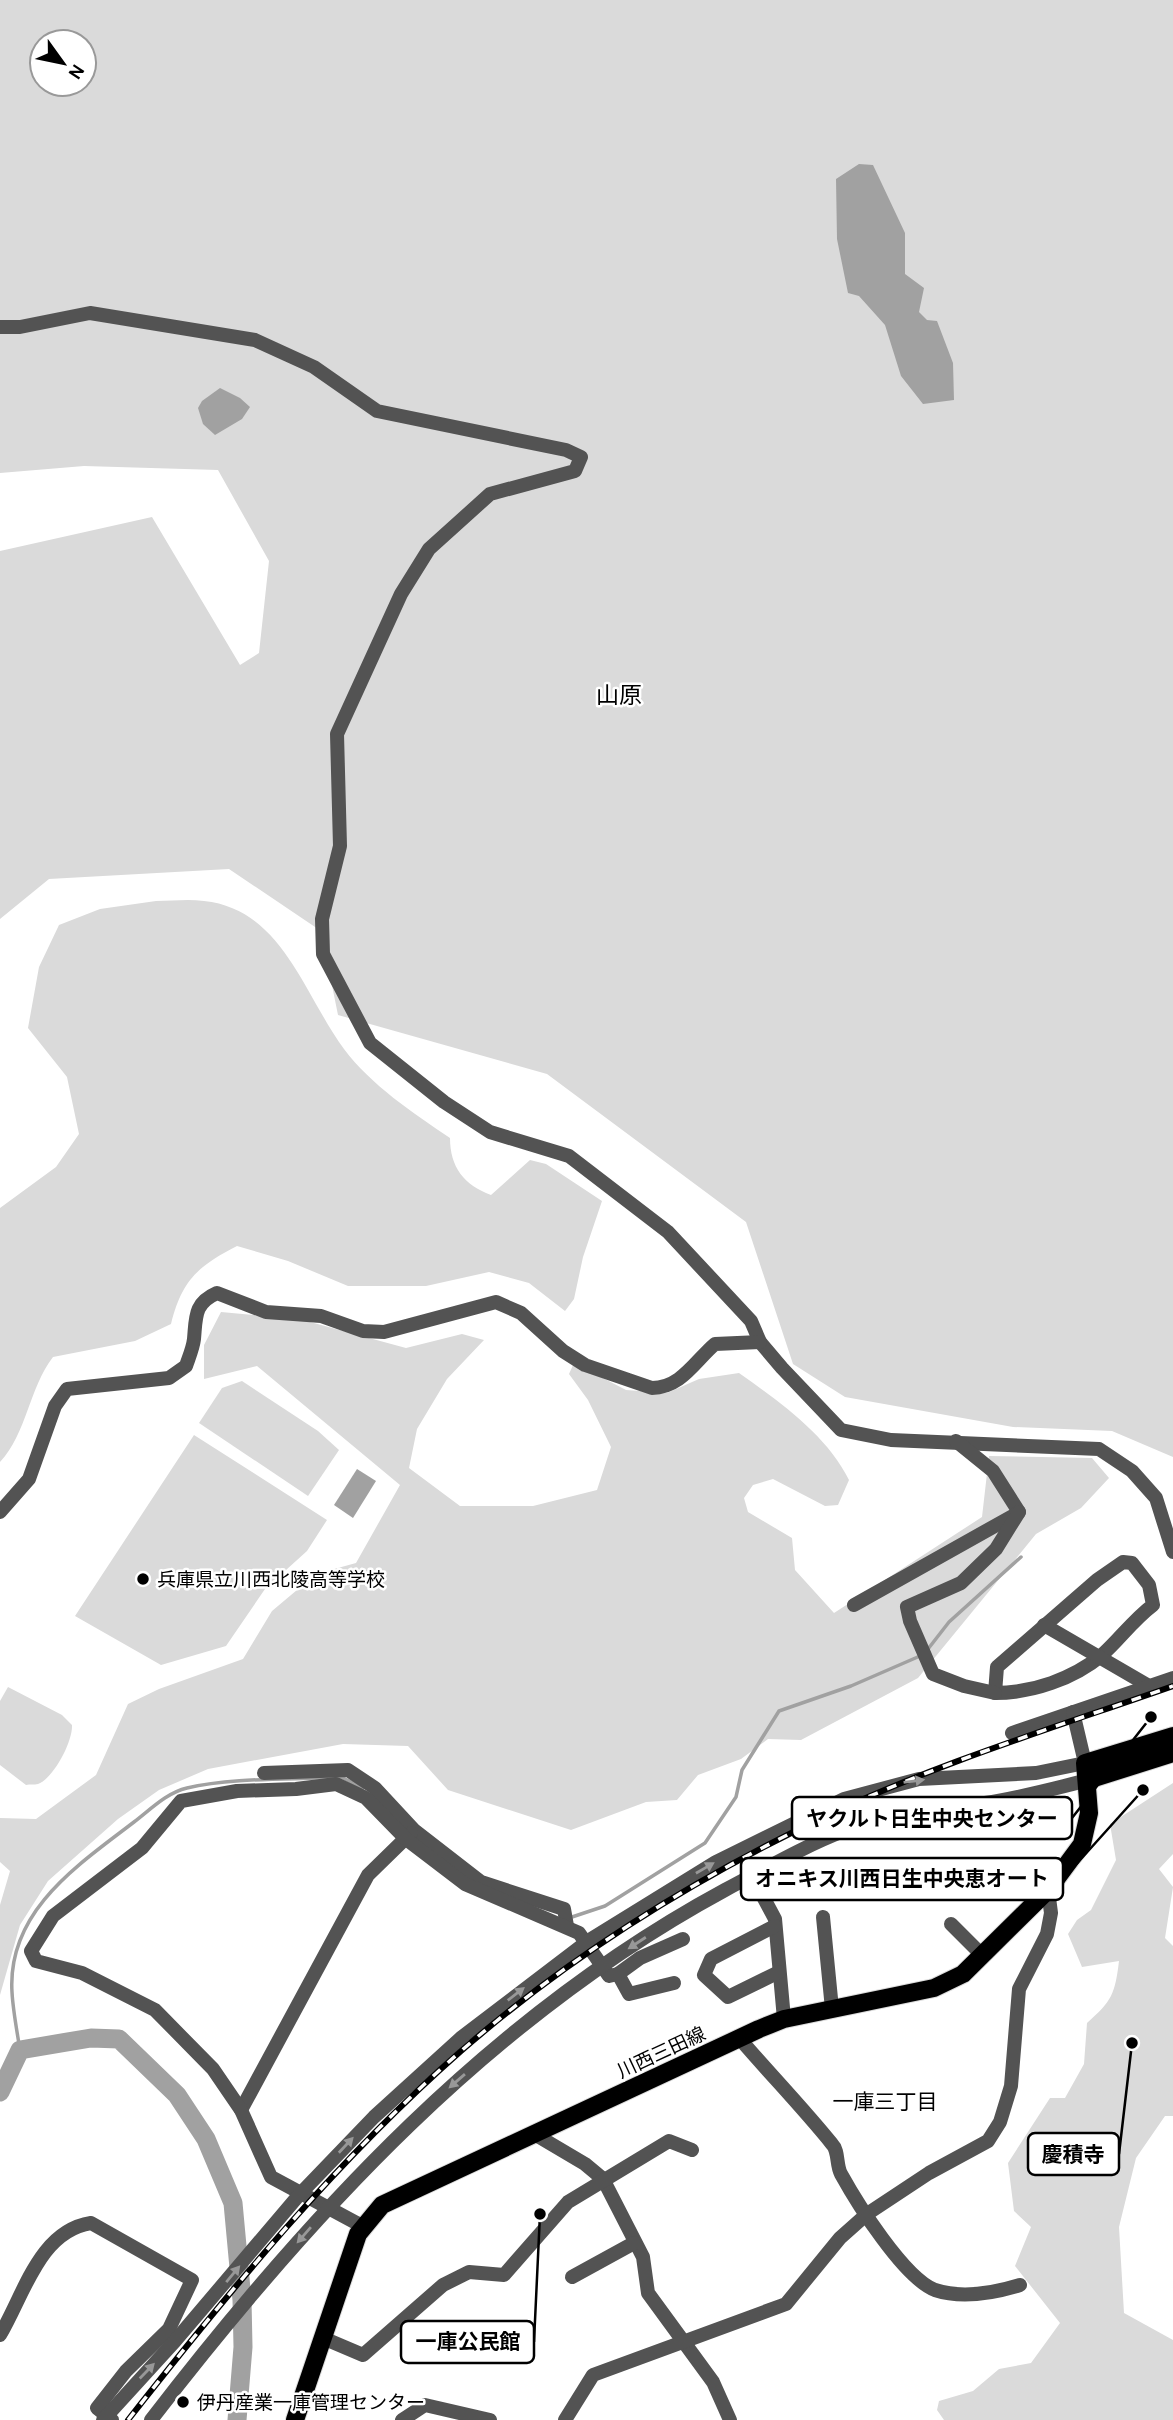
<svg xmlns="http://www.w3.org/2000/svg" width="1173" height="2420" font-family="Karla,'Noto Sans JP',sans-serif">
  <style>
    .green { fill: #dadada; fill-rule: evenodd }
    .water { fill: #a1a1a1 }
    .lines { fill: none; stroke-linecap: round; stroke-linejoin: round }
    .stream { stroke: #a1a1a1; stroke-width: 3.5 }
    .river { stroke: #a1a1a1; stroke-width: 19 }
    .major-casing { stroke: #dbdbdb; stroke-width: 20 }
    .minor { stroke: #535353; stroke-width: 14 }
    .major { stroke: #000; stroke-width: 18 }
    .rail-casing { stroke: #000; stroke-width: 6 }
    .rail { stroke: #fff; stroke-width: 3.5; stroke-dasharray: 10; stroke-linecap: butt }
    .oneway { fill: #989898 }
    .poi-dot { fill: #000; stroke: #fff; stroke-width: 2.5 }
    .labels { text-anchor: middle; stroke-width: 5; stroke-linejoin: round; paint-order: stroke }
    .poi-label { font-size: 19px; fill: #000; stroke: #fff; text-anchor: start }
    .street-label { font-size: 19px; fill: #000; stroke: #fff }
    .neighbourhood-label { font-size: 21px; fill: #000; stroke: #fff }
    .quarter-label { font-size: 23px; fill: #000; stroke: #fff }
    .leader { fill: none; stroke: #000; stroke-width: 2.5 }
    .callout-dot { fill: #000; stroke: #fff; stroke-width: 2.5 }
    .callout { fill: #fff; stroke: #000; stroke-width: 2.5 }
    .callout-label { font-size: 21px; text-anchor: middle; font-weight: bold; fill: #000 }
  </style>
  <rect width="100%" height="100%" fill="#fff"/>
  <!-- green -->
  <g class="green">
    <path d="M0 0H1173V1457L1112 1431 1013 1427 845 1397 793 1364 746 1222 547 1074 338 1015 321 931 229 869 49 879 0 919V551L152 517 240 665 259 653 269 561 218 470 84 466 0 473ZM42 42H84V84H42Z"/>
    <path d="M156 901C172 901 188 899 204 901 282 909 304 995 344 1049 371 1085 413 1113 450 1138 450 1167 464 1185 491 1195L530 1160 546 1164 602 1201 583 1257 574 1299 565 1311 529 1283 489 1272 426 1286H348L288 1261 237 1246C198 1266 182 1280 171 1324L135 1341 53 1357C29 1388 27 1433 0 1462V1208L56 1167 79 1134 67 1077 28 1028 39 967 59 925 100 909Z"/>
    <path d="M221 1312 299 1319 406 1348 462 1334 484 1340 447 1379 417 1429 409 1468 460 1506H533L597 1490 611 1447 588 1400 569 1374 574 1363 626 1390 667 1393 699 1379 739 1373C780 1402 827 1435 849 1480L838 1505 825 1506 773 1479 753 1485 744 1498 748 1512 792 1538 795 1570 834 1613 982 1517 989 1456 1092 1458 1109 1478 1081 1508 1036 1534 918 1678 801 1740 768 1739 741 1759 698 1775 677 1800 646 1802 571 1830 448 1790 408 1746 343 1744 208 1769 159 1790 118 1819 48 1881 20 1925 0 1995V1905L10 1871 0 1862V1818L36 1819 96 1775 128 1704 159 1689 243 1659 272 1611 316 1574 356 1563 400 1485 257 1366 204 1379V1345Z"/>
    <path d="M242 1381 318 1431 339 1450 308 1496 199 1423 222 1388Z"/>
    <path d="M194 1435 327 1520 307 1551 265 1589 226 1646 161 1665 75 1616Z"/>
    <path d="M8 1687 62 1715 72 1725C73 1741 54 1778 38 1784 34 1785 30 1784 26 1785L0 1765V1701Z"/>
    <path d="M1173 1783V1854L1159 1869 1173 1887 1165 1938 1173 1946V2116H1165L1136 2158 1119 2227 1124 2313 1173 2340V2420H944L937 2410 939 2401 973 2391 999 2369 1031 2363 1060 2323 1015 2266 1031 2227 1014 2211 1008 2163 1050 2098H1065L1084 2064 1087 2023C1112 2001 1115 1994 1119 1961L1082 1967 1068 1934 1077 1920 1091 1910 1116 1860 1110 1824Z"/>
  </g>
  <!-- water -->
  <g class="water">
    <path d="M859 164 873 165 905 233V274L924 288 919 312 927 320 937 321 953 363 954 400 923 404 901 376 885 325 859 296 848 293 837 239 836 179Z"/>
    <path d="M220 388 240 398 250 407 242 419 215 435 203 424 198 408 202 401Z"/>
    <path d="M357 1469 376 1481 353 1518 334 1505Z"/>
  </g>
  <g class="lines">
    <!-- stream -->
    <g class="stream">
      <path d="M928 1649 949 1622 1021 1557"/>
      <path d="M569 1918 605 1906 705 1843 736 1797 742 1770 779 1711 851 1686 920 1656"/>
      <path d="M20 2050C17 2031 13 2011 12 1992 7 1911 78 1865 134 1822 150 1810 166 1793 187 1788 234 1777 293 1780 341 1777L363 1788"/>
    </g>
    <!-- river -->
    <path class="river" d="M0 2092 20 2050 91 2038 119 2039 177 2095 206 2139 233 2203 242 2300 243 2347 237 2420"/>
    <defs>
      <g id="major">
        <path d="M1088 1780 1173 1753"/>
        <path d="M295 2420 358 2234 382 2205 759 2029 784 2019 934 1988 963 1974 1048 1890 1082 1844 1089 1813 1085 1763 1173 1736"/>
      </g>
    </defs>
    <!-- major casing -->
    <use href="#major" class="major-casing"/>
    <!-- minor -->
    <g class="minor">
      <path d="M0 327H20L90 313 255 340 314 367 377 411 566 450 581 457 575 471 490 494 429 549 401 594 337 734 340 846 322 919 323 954 370 1043 444 1102 490 1132 569 1156 668 1232 751 1321 760 1342 782 1368 841 1430 891 1440 1099 1449 1132 1471 1156 1498 1173 1552"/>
      <path d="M956 1441 993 1471 1019 1512"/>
      <path d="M0 1512 29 1479 55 1406 67 1389 169 1378 186 1366C189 1357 193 1348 194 1339 196 1317 194 1303 217 1293L266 1312 321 1316 363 1331 384 1332 496 1302 521 1313 563 1351 585 1365 652 1388C681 1388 695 1361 715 1344L760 1342"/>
      <path d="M1123 1562 1132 1563 1149 1585 1153 1605C1132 1621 1120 1639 1102 1655 1073 1679 1032 1693 995 1693L997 1667 1097 1580Z"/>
      <path d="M854 1605 1018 1513"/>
      <path d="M1044 1625 1149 1686"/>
      <path d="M995 1693 964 1686 933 1674 910 1621 907 1607 961 1583 996 1549 1019 1512"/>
      <path d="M1012 1733 1173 1678"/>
      <path d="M264 1773 348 1770 375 1788 414 1830 481 1882 564 1909 567 1926"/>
      <path d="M752 1876 775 1919 784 2019"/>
      <path d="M823 1917 832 2009"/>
      <path d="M951 1924 982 1955"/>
      <path d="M775 1926 711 1959 704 1975 728 1997 779 1972"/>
      <path d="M618 1974 629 1994 674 1983"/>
      <path d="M740 2039C770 2074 803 2108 832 2144 839 2151 836 2165 841 2174 857 2203 904 2278 935 2290 962 2299 994 2293 1020 2285"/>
      <path d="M241 2110 368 1875 411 1833"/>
      <path d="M536 2135 585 2164 603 2179 643 2257 648 2293 713 2382 730 2420"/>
      <path d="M362 2226 271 2177 241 2110 213 2069 155 2010 82 1973 36 1961 31 1951 53 1916 142 1848 181 1801 237 1791 296 1789 336 1784 366 1798 406 1839 465 1884 579 1933 609 1976 618 1974 640 1958 683 1939"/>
      <path d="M572 2277 634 2243"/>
      <path d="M0 2335C24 2295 39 2231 91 2223L192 2280 169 2329 126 2371 97 2408 112 2420"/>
      <path d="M323 2338 363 2355 443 2285 469 2272 504 2275 568 2202 669 2141 692 2150"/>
      <path d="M103 2420 175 2341 299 2195 374 2117 462 2037 588 1941 716 1862 844 1799 919 1779 1036 1773 1085 1763 1073 1712"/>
      <path d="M151 2420C311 2212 492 2016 725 1890 765 1869 804 1846 846 1830 891 1814 938 1811 985 1803 1019 1798 1053 1789 1088 1780"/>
      <path d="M402 2420 425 2405 490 2420"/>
      <path d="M565 2420 593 2375 786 2304 840 2238 867 2214 929 2173 988 2141 1000 2122 1011 2086 1019 1989 1047 1934 1051 1913 1048 1890"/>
    </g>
    <!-- major -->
    <use href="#major" class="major"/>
    <defs>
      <path id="rail" d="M128 2420C230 2290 337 2160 461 2051 570 1956 694 1879 824 1817 935 1764 1056 1727 1173 1686"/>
    </defs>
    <!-- rail casing -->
    <use href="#rail" class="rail-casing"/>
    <!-- rail -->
    <use href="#rail" class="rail"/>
  </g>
  <!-- one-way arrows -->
  <defs><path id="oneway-solid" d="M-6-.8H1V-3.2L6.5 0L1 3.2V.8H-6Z" transform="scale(1.75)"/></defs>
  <g class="oneway">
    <use href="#oneway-solid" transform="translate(914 1781) rotate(-7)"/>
    <use href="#oneway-solid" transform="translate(705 1868) rotate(-30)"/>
    <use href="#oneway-solid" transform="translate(637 1943) rotate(147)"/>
    <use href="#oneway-solid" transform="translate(516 1994) rotate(-38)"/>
    <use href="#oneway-solid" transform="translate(457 2081) rotate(139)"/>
    <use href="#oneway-solid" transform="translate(346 2145) rotate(-47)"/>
    <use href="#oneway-solid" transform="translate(304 2235) rotate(131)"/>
    <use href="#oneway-solid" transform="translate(233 2274) rotate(-50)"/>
    <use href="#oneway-solid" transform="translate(147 2371) rotate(-46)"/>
  </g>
  <!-- markers -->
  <g class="poi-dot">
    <circle cx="143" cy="1579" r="7"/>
    <circle cx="183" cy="2402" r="7"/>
  </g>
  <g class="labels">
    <!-- poi labels -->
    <g class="poi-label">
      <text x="157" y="1586">兵庫県立川西北陵高等学校</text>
      <text x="197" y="2409">伊丹産業一庫管理センター</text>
    </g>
    <!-- street labels -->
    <g class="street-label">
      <text transform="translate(661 2052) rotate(-25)" y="7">川西三田線</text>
    </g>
    <!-- neighbourhood labels -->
    <g class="neighbourhood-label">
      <text x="885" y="2109">一庫三丁目</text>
    </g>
    <!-- quarter labels -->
    <g class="quarter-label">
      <text x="619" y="703">山原</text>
    </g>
  </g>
  <!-- callouts -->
  <path class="leader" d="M1151 1717L1072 1818M1143 1790L1063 1879M1132 2043L1119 2154M540 2214L534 2342"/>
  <g class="callout-dot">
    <circle cx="1151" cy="1717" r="7"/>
    <circle cx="1143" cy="1790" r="7"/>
    <circle cx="1132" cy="2043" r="7"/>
    <circle cx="540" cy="2214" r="7"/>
  </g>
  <g class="callout">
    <rect x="792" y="1797" width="280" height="42" rx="7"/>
    <rect x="741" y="1858" width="322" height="42" rx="7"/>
    <rect x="1028" y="2133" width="91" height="42" rx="7"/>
    <rect x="401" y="2321" width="133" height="42" rx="7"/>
  </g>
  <g class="callout-label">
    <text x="932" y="1826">ヤクルト日生中央センター</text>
    <text x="902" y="1886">オニキス川西日生中央恵オート</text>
    <text x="1073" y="2162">慶積寺</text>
    <text x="468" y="2349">一庫公民館</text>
  </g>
  <!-- north arrow -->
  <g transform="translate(63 63) rotate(123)"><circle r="33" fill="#ffffff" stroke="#999999" stroke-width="2"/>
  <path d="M0-5L12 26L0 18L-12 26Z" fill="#000000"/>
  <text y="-10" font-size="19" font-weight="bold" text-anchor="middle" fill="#000000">N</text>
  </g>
</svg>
